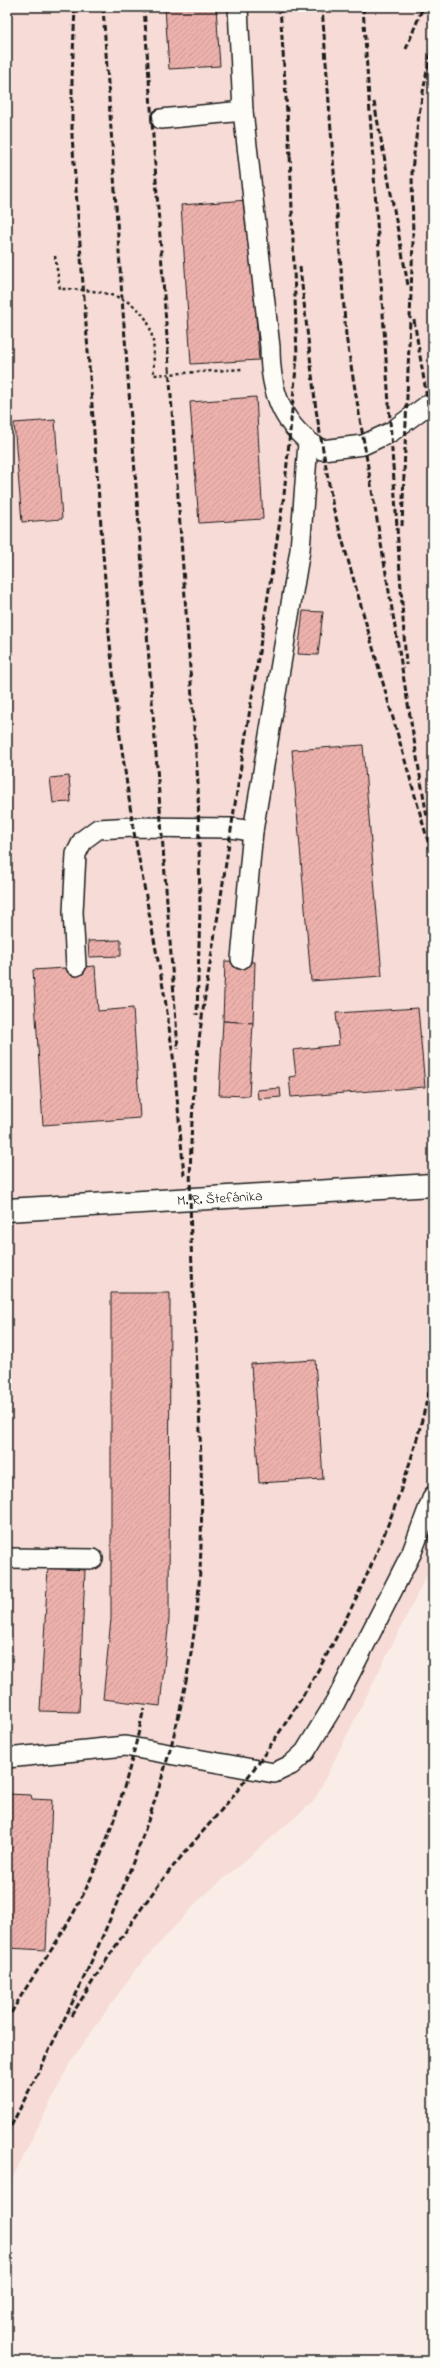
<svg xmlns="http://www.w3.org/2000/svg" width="440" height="2368" font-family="'Indie Flower',sans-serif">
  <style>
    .built { fill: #f6dbd6 }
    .building { fill: url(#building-hatch); stroke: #1c1c1c }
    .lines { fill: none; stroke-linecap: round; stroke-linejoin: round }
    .service-casing { stroke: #1c1c1c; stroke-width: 22 }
    .tertiary-casing { stroke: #1c1c1c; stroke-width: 25 }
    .path { stroke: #1c1c1c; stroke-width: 2.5; stroke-dasharray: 3 3; stroke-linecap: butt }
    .service { stroke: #fdfcf7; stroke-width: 19 }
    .tertiary { stroke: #fdfcf7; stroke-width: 22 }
    .rail { stroke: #1c1c1c; stroke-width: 3; stroke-dasharray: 6 3; stroke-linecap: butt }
    .labels { text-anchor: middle; stroke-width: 3; stroke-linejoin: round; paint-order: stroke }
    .street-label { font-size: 14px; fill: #1c1c1c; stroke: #fdfcf7 }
  </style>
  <defs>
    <pattern id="building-hatch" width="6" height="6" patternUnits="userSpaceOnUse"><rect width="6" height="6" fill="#edb1ac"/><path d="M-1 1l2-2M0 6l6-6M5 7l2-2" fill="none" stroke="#cb9893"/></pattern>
  </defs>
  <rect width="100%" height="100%" fill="#faede8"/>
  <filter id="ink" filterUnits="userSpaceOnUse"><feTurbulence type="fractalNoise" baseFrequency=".025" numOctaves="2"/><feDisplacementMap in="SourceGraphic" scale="8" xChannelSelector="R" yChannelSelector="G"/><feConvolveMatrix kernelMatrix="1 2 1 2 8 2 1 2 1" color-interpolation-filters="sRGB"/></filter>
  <g filter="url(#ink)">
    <!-- built -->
    <path class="built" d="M7 7H433V1563L314 1801 199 1900 136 1969 71 2061 7 2189Z"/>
    <!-- building -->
    <g class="building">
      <path d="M165 7H216L220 66 169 69Z"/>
      <path d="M248 200 259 360 191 364 181 205Z"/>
      <path d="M256 397 263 519 199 523 190 402Z"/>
      <path d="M55 420 62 519 22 522 14 423Z"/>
      <path d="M303 611 323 612 318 655 298 654Z"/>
      <path d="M363 745 382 976 311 981 292 750Z"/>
      <path d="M69 776 71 802 53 803 50 778Z"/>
      <path d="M121 940V956L89 957 88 941Z"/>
      <path d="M225 961 255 962 253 1023 223 1021Z"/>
      <path d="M95 966 98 1011 133 1008 140 1118 43 1125 33 970Z"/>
      <path d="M418 1008 425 1087 291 1097 289 1077 296 1076 293 1050 339 1045 336 1013Z"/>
      <path d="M223 1021 253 1023 249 1096 219 1095Z"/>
      <path d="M280 1088 281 1097 258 1099 257 1090Z"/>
      <path d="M111 1293H170L169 1619 160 1706 103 1699 111 1619Z"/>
      <path d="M315 1360 323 1479 259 1483 251 1364Z"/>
      <path d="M48 1568 85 1570 79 1712 40 1711Z"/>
      <path d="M7 1794 31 1795 32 1799 52 1800 46 1950 7 1948Z"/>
    </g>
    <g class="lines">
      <defs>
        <g id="service">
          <path d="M238 7 243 111 270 347C270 391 282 428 322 450L363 445 391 432 433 401"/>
          <path d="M161 119 243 111"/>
          <path d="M241 959 253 831 300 550 308 443"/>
          <path d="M76 966 73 912 76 854 83 840 98 829 133 827 231 828 253 831"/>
          <path d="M7 1558 93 1559"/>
          <path d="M7 1758 125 1746 274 1773 291 1765 305 1752 335 1703 412 1552 433 1496"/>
        </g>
        <g id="tertiary">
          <path id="s1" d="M7 1210 433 1185"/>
        </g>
      </defs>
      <!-- service casing -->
      <use href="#service" class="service-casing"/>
      <!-- tertiary casing -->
      <use href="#tertiary" class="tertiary-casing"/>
      <!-- path -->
      <path class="path" d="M55 256 60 289C95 289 145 294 152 336 155 348 153 363 154 375L242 369"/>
      <!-- service -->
      <use href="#service" class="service"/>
      <!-- tertiary -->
      <use href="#tertiary" class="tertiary"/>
      <!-- rail -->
      <g class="rail">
        <path d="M75 7 72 78V136L109 634 119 729 133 827 165 998 174 1063 184 1175"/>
        <path d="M103 7 122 298 178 1049"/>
        <path d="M144 7 198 784 200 909 197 1015"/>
        <path d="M280 7 290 158"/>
        <path d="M322 7 346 336 427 817"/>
        <path d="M363 7 406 665"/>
        <path d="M406 49 423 7"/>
        <path d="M374 102 408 285"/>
        <path d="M300 267 316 410 333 507 433 859"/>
        <path d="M414 320 433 434"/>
        <path d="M402 526 413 241 412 170 419 114 433 38"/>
        <path d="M71 2016C101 1968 132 1919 167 1874 195 1839 226 1807 253 1770 321 1677 375 1573 410 1462 419 1434 426 1404 433 1375"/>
        <path d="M7 2021C24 1987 49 1956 68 1923 106 1857 128 1782 144 1708"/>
        <path d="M7 2134C97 1957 189 1773 200 1570 208 1415 182 1261 193 1106 197 1035 210 966 221 896 241 762 263 629 284 495L297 357 290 152"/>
      </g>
    </g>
  </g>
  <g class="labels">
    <!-- street labels -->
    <g class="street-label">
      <text dy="5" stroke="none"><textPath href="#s1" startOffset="213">M. R. Štefánika</textPath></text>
    </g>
  </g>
  <!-- margin -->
  <rect width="440" height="2368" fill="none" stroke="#fdfcf7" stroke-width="24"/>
  <rect x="12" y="12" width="416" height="2344" fill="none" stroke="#1c1c1c" stroke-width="1.5" filter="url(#ink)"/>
</svg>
